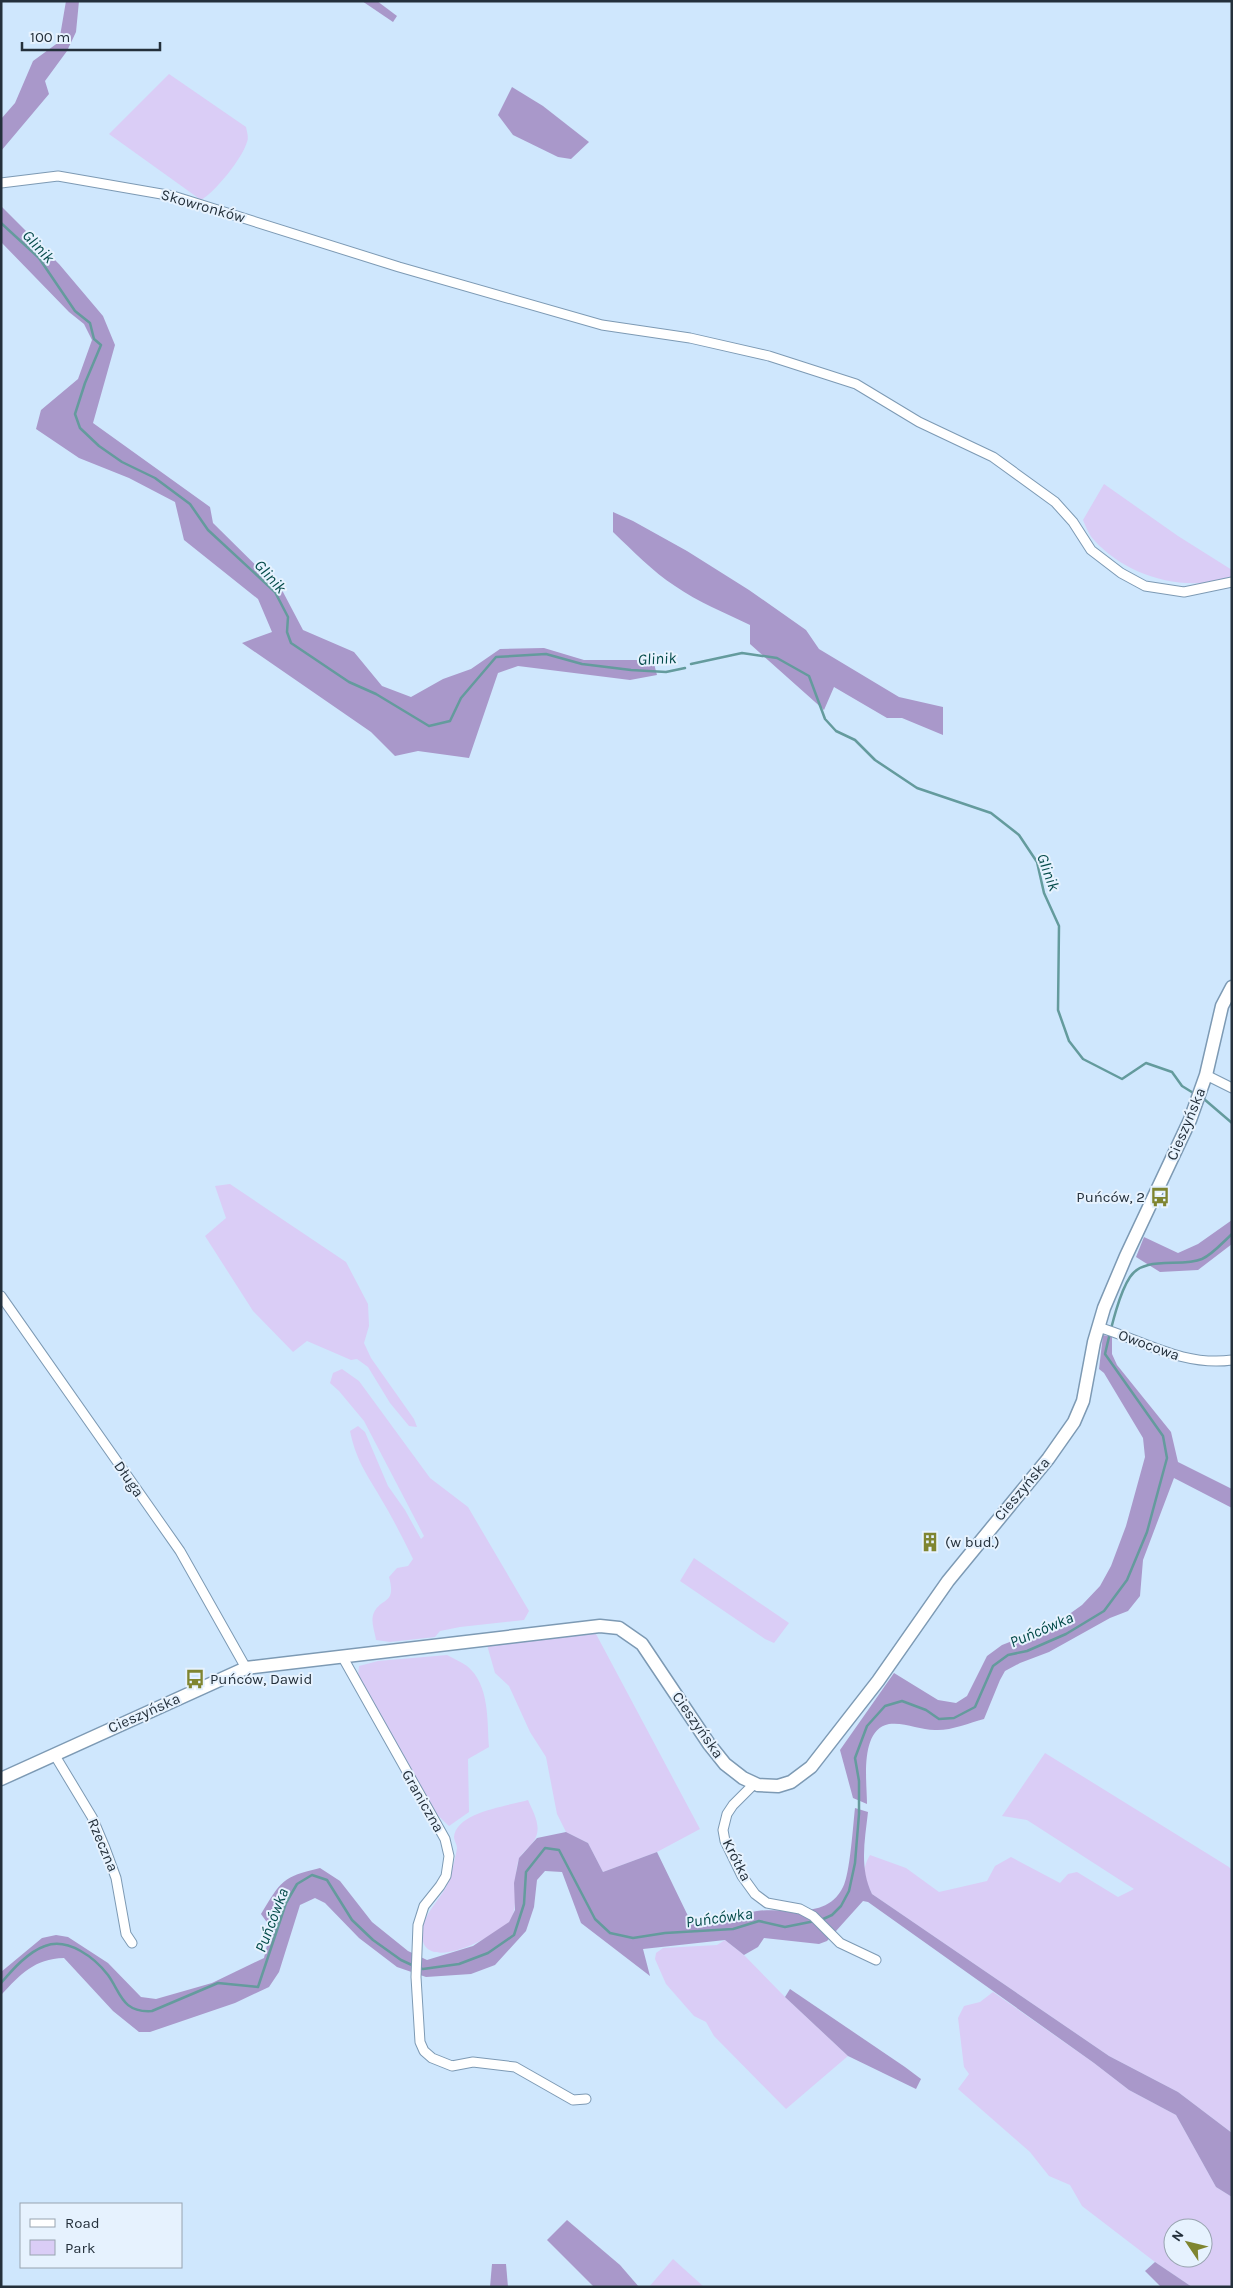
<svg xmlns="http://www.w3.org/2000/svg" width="1233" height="2288" font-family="Karla,sans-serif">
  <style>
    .green { fill: #dacdf6; fill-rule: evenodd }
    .forest { fill: #a998ca }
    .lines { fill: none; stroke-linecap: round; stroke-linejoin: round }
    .stream { stroke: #649b9d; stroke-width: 2.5 }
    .street-casing { stroke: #7d9ab4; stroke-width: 11 }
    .secondary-casing { stroke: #7d9ab4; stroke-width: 15 }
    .street { stroke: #fff; stroke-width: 9 }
    .secondary { stroke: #fff; stroke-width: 12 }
    .labels { text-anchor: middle; stroke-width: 4; stroke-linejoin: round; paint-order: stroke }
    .street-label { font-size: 15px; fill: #24303b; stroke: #e6f2fe }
    .poi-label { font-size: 15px; fill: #24303b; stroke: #e6f2fe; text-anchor: start }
    .water-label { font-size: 16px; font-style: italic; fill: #054b4a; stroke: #e6f2fe }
  </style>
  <rect width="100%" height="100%" fill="#cfe7fd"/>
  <!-- green -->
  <g class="green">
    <path d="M169 74 246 127C247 132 249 138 247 142 242 159 215 192 201 200L109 134Z"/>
    <path d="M1104 484 1178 536 1232 570V576C1225 578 1217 581 1210 582 1168 588 1122 571 1094 540 1089 535 1086 527 1083 520Z"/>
    <path d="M230 1184 346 1262 368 1304 369 1326 364 1343 371 1358 414 1419 417 1427 409 1426 390 1403 368 1367 357 1359 351 1360 307 1341 293 1352 253 1311 205 1236 226 1218 215 1186Z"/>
    <path d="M342 1369 359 1381 430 1478 468 1507 529 1611 524 1620 460 1627 440 1631 435 1637 390 1642 376 1640C375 1633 371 1622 373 1615 380 1596 397 1606 389 1577L397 1568 408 1566 413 1559C403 1538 392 1517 380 1497 366 1473 356 1460 350 1431L358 1426 365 1432 388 1486 405 1510 421 1539 424 1536 364 1421 339 1391 330 1383 333 1373Z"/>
    <path d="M694 1558 789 1623 774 1643 765 1639 680 1581Z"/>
    <path d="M596 1634 700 1829 657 1852 603 1872 588 1843 566 1832 557 1814 546 1757 530 1732 509 1686 495 1673 487 1645Z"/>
    <path d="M447 1655C453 1658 461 1662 467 1666 490 1685 487 1721 489 1747L468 1759 469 1812 449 1826 429 1807 358 1676 359 1666 378 1661Z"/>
    <path d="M1045 1753 1229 1867 1232 1871V2133L1178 2092 1109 2056 872 1894C864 1877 861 1871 870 1855L906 1868 939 1892 987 1881 995 1866 1011 1857 1060 1883 1068 1874 1077 1872 1118 1897 1134 1889 1027 1820 1002 1816Z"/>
    <path d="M528 1800C535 1816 544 1830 531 1845 527 1849 521 1854 519 1859 512 1876 520 1910 509 1922 496 1936 422 1976 422 1934 423 1910 446 1897 451 1874 453 1866 456 1856 457 1848 457 1844 454 1841 454 1837 456 1812 508 1806 528 1800Z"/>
    <path d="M725 1940 744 1955 785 1997 848 2056 786 2109 714 2036 706 2022 694 2016 666 1984 655 1959 656 1953 663 1948 717 1945Z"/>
    <path d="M993 1992 1094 2063 1129 2090 1176 2115 1216 2187 1232 2197V2287H1192L1155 2262 1082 2206 1070 2185 1049 2176 1030 2152 958 2089 969 2074 964 2067 958 2018 964 2006 980 2002ZM1173 2228H1203V2258H1173Z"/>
    <path d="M673 2259 704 2287H649Z"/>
  </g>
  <!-- forest -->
  <g class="forest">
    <path d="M66 1H79L76 32 67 51 45 81 49 94 1 151V119L15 103 33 61 59 42Z"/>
    <path d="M362 1H377L397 16 393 22Z"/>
    <path d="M512 87 543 106 589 142 571 159 558 157 513 135 498 115Z"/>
    <path d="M1 206 59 264 103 316 115 345 93 423 210 507 213 523 283 592 303 630 354 652 382 686 411 697 443 679 471 669 500 649 544 648 584 660H653L657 675 630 680 518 666 498 673 469 758 418 751 395 756 371 732 242 643 272 632 258 599 184 540 175 502 129 478 79 458 36 429 41 410 78 379 92 340 84 324 69 312 1 242Z"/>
    <path d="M613 512 633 521 687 551 749 590 806 630 819 649 899 697 943 707V735L902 718H887L834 687 824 710 750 644V625C725 613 698 602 675 586 652 571 633 551 613 532Z"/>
    <path d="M1232 1220V1244L1198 1270 1160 1272 1136 1257 1144 1237 1178 1253 1198 1244Z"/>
    <path d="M1103 1335 1112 1337V1354L1117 1365 1171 1432 1178 1462 1232 1489V1508L1174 1478 1143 1560 1140 1596 1128 1611 1110 1618 1049 1652 1020 1663 1005 1671 1000 1680 984 1719C969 1723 950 1731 935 1730 920 1730 905 1722 889 1724 859 1730 867 1782 867 1804L853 1798 840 1750 894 1673 938 1700 956 1703 967 1696 987 1656 1002 1645 1054 1625 1082 1605 1100 1586 1111 1566 1126 1526 1145 1457 1143 1438 1104 1373 1099 1369Z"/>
    <path d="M855 1808 868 1812C865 1840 859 1867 872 1894L1109 2056 1178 2092 1232 2133V2197L1216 2187 1176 2115 1129 2090 1094 2063 868 1902 863 1901 827 1941 819 1944 764 1938 758 1947 744 1955 725 1940 643 1949 650 1976 581 1923 562 1872 545 1871 537 1880 534 1907 526 1931 495 1965 471 1974 426 1977 397 1967 359 1938 325 1903 315 1898 300 1905 279 1972 269 1987 235 2003 150 2032H139L113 2011 64 1958C34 1959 21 1974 1 1995V1972L42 1938 56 1935 68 1937 108 1963 141 1997 156 1999 212 1983 264 1958 271 1928 261 1914C281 1881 282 1877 320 1868L340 1881 372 1922 408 1951 427 1960 473 1946 509 1922 515 1910 514 1883 519 1858 537 1838 566 1832 588 1843 603 1872 657 1852 689 1918 698 1925C718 1921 738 1914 757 1911 787 1907 826 1921 843 1887 850 1874 853 1825 855 1808Z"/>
    <path d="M790 1989 905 2067 921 2079 916 2089 848 2056 785 1997Z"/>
    <path d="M567 2220 620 2265 639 2287H594L547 2240Z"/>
    <path d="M1155 2262 1192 2287H1161L1145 2271Z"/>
    <path d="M492 2264H506L508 2287H490Z"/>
  </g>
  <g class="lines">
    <!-- stream -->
    <g class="stream">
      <path d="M1 223 39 258 75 311 90 323 94 339 101 345 85 383 75 414 80 428 99 446 122 462 155 478 190 504 208 530 275 592 288 617 287 632 291 643 349 682 376 694 429 726 450 721 461 698 496 657 546 654 582 664 631 670 666 672 685 668"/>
      <path d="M691 664 742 653 777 658 809 676 825 719 836 731 855 740 875 760 917 788 991 813 1019 835 1037 862 1044 893 1059 926 1058 1010 1069 1041 1083 1059 1122 1079 1146 1063 1172 1072 1182 1086 1195 1094"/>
      <path d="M1204 1099 1232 1123"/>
      <path d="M821 1920 832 1915 841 1906 849 1891 855 1863 859 1814V1781L855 1758 867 1726 885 1706 902 1701 926 1710 939 1719 954 1718 975 1707 993 1666 1008 1655 1027 1651 1066 1634 1104 1611 1127 1580 1147 1532 1167 1458 1163 1436 1105 1354C1110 1333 1118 1295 1130 1277 1144 1255 1181 1268 1202 1259 1213 1254 1223 1242 1232 1234"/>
      <path d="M419 1968 423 1969 459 1964 488 1953 514 1935 524 1904 526 1872 545 1848 559 1850 595 1919 610 1933 633 1938 665 1933 733 1929 759 1921 785 1927 815 1921"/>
      <path d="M1 1983C13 1969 28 1952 45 1946 68 1937 95 1958 108 1975 121 1993 122 2013 152 2011L218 1983 258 1987 286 1903 297 1884 312 1875 327 1880 352 1920 373 1940 401 1960 414 1966"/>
    </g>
    <defs>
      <g id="street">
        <path d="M1 183 58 176 173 196 399 267 602 325 690 338 769 356 856 384 919 422 993 457 1055 502 1073 522 1091 550 1121 573 1145 586 1184 592 1232 582"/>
        <path d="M1206 1075 1232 1088"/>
        <path d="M1 1296 180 1551 246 1668"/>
        <path d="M1098 1327C1142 1340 1183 1367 1232 1360"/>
        <path d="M342 1656 445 1839 449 1856 446 1876 440 1886 424 1906 418 1925 416 1977 420 2042 424 2051 432 2058 452 2066 473 2062 515 2067 573 2100 586 2099"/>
        <path d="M54 1754 92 1817 105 1848 116 1878 126 1934 132 1943"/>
        <path d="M754 1784 733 1805 727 1814 723 1830 725 1841 742 1876 755 1894 767 1903 800 1909 813 1916 840 1943 876 1960"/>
      </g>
      <path id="secondary" d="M1 1779 246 1668 600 1626 619 1628 642 1644 709 1744 725 1764 743 1778 758 1785 778 1786 791 1782 811 1767 878 1681 948 1581 1048 1459 1074 1422 1083 1401 1094 1342 1104 1308 1126 1256 1190 1120 1206 1075 1222 1006 1232 987"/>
    </defs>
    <!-- street casing -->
    <use href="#street" class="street-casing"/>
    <!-- secondary casing -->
    <use href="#secondary" class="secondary-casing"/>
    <!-- street -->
    <use href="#street" class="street"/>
    <!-- secondary -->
    <use href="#secondary" class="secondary"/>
  </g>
  <!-- icons -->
  <defs>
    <symbol id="bus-bare" viewBox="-9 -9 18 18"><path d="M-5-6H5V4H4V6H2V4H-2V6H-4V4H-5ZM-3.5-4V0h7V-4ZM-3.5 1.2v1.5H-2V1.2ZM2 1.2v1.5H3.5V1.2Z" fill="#7f8530" stroke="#e6f2fe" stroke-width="2.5" paint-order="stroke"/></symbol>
    <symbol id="building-bare" viewBox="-9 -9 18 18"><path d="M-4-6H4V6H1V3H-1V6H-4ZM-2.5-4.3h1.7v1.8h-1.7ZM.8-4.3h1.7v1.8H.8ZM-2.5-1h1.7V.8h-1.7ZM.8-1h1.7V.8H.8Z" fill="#7f8530" stroke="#e6f2fe" stroke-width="2.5" paint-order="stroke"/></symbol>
  </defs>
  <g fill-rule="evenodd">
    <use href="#bus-bare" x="1146" y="1183" width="28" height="28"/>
    <use href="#building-bare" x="916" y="1528" width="28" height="28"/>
    <use href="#bus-bare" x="181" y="1665" width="28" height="28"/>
  </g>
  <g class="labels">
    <!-- street labels -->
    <g class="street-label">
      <text transform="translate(203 206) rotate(16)" y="5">Skowronków</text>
      <text transform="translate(1186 1124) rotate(-67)" y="5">Cieszyńska</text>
      <text transform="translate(1149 1345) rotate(20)" y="5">Owocowa</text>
      <text transform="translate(129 1479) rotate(55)" y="5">Długa</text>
      <text transform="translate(1022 1489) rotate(-50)" y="5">Cieszyńska</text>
      <text transform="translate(144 1713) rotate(-24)" y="5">Cieszyńska</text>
      <text transform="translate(698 1725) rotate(55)" y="5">Cieszyńska</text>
      <text transform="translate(423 1801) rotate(60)" y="5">Graniczna</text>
      <text transform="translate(103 1845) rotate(67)" y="5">Rzeczna</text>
      <text transform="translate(737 1860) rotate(63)" y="5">Krótka</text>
    </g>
    <!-- poi labels -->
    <g class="poi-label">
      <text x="1145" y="1202" text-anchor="end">Puńców, 2</text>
      <text x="945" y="1547">(w bud.)</text>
      <text x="210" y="1684">Puńców, Dawid</text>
    </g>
    <!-- water labels -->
    <g class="water-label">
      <text transform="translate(39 246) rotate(47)" y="6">Glinik</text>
      <text transform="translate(271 576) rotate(48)" y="6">Glinik</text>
      <text transform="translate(657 658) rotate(-3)" y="6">Glinik</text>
      <text transform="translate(1049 872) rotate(70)" y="6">Glinik</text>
      <text transform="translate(1041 1629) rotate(-23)" y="6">Puńcówka</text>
      <text transform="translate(719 1917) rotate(-8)" y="6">Puńcówka</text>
      <text transform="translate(271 1920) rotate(-69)" y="6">Puńcówka</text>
    </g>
  </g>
  <!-- border -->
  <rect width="1233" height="2288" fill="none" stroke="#24303b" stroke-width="5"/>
  <!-- legend -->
  <rect x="20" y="2203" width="162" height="65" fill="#e6f2fe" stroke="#98a4b0"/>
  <rect x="30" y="2219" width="25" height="8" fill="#ffffff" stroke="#98a4b0"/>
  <text x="65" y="2228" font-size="15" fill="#24303b">Road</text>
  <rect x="30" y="2240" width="25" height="15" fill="#dacdf6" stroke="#98a4b0"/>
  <text x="65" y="2253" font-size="15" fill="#24303b">Park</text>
  <!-- north arrow -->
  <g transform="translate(1188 2243) rotate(305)"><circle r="24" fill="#e6f2fe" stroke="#98a4b0"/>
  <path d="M0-4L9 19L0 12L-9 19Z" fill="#7f8530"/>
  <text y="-8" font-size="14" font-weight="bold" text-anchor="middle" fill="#24303b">N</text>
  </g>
  <!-- scale -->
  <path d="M22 42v8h138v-8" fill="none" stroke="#24303b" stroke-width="2.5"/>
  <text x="30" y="42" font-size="15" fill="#24303b" stroke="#e6f2fe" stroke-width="4" paint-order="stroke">100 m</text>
</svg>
